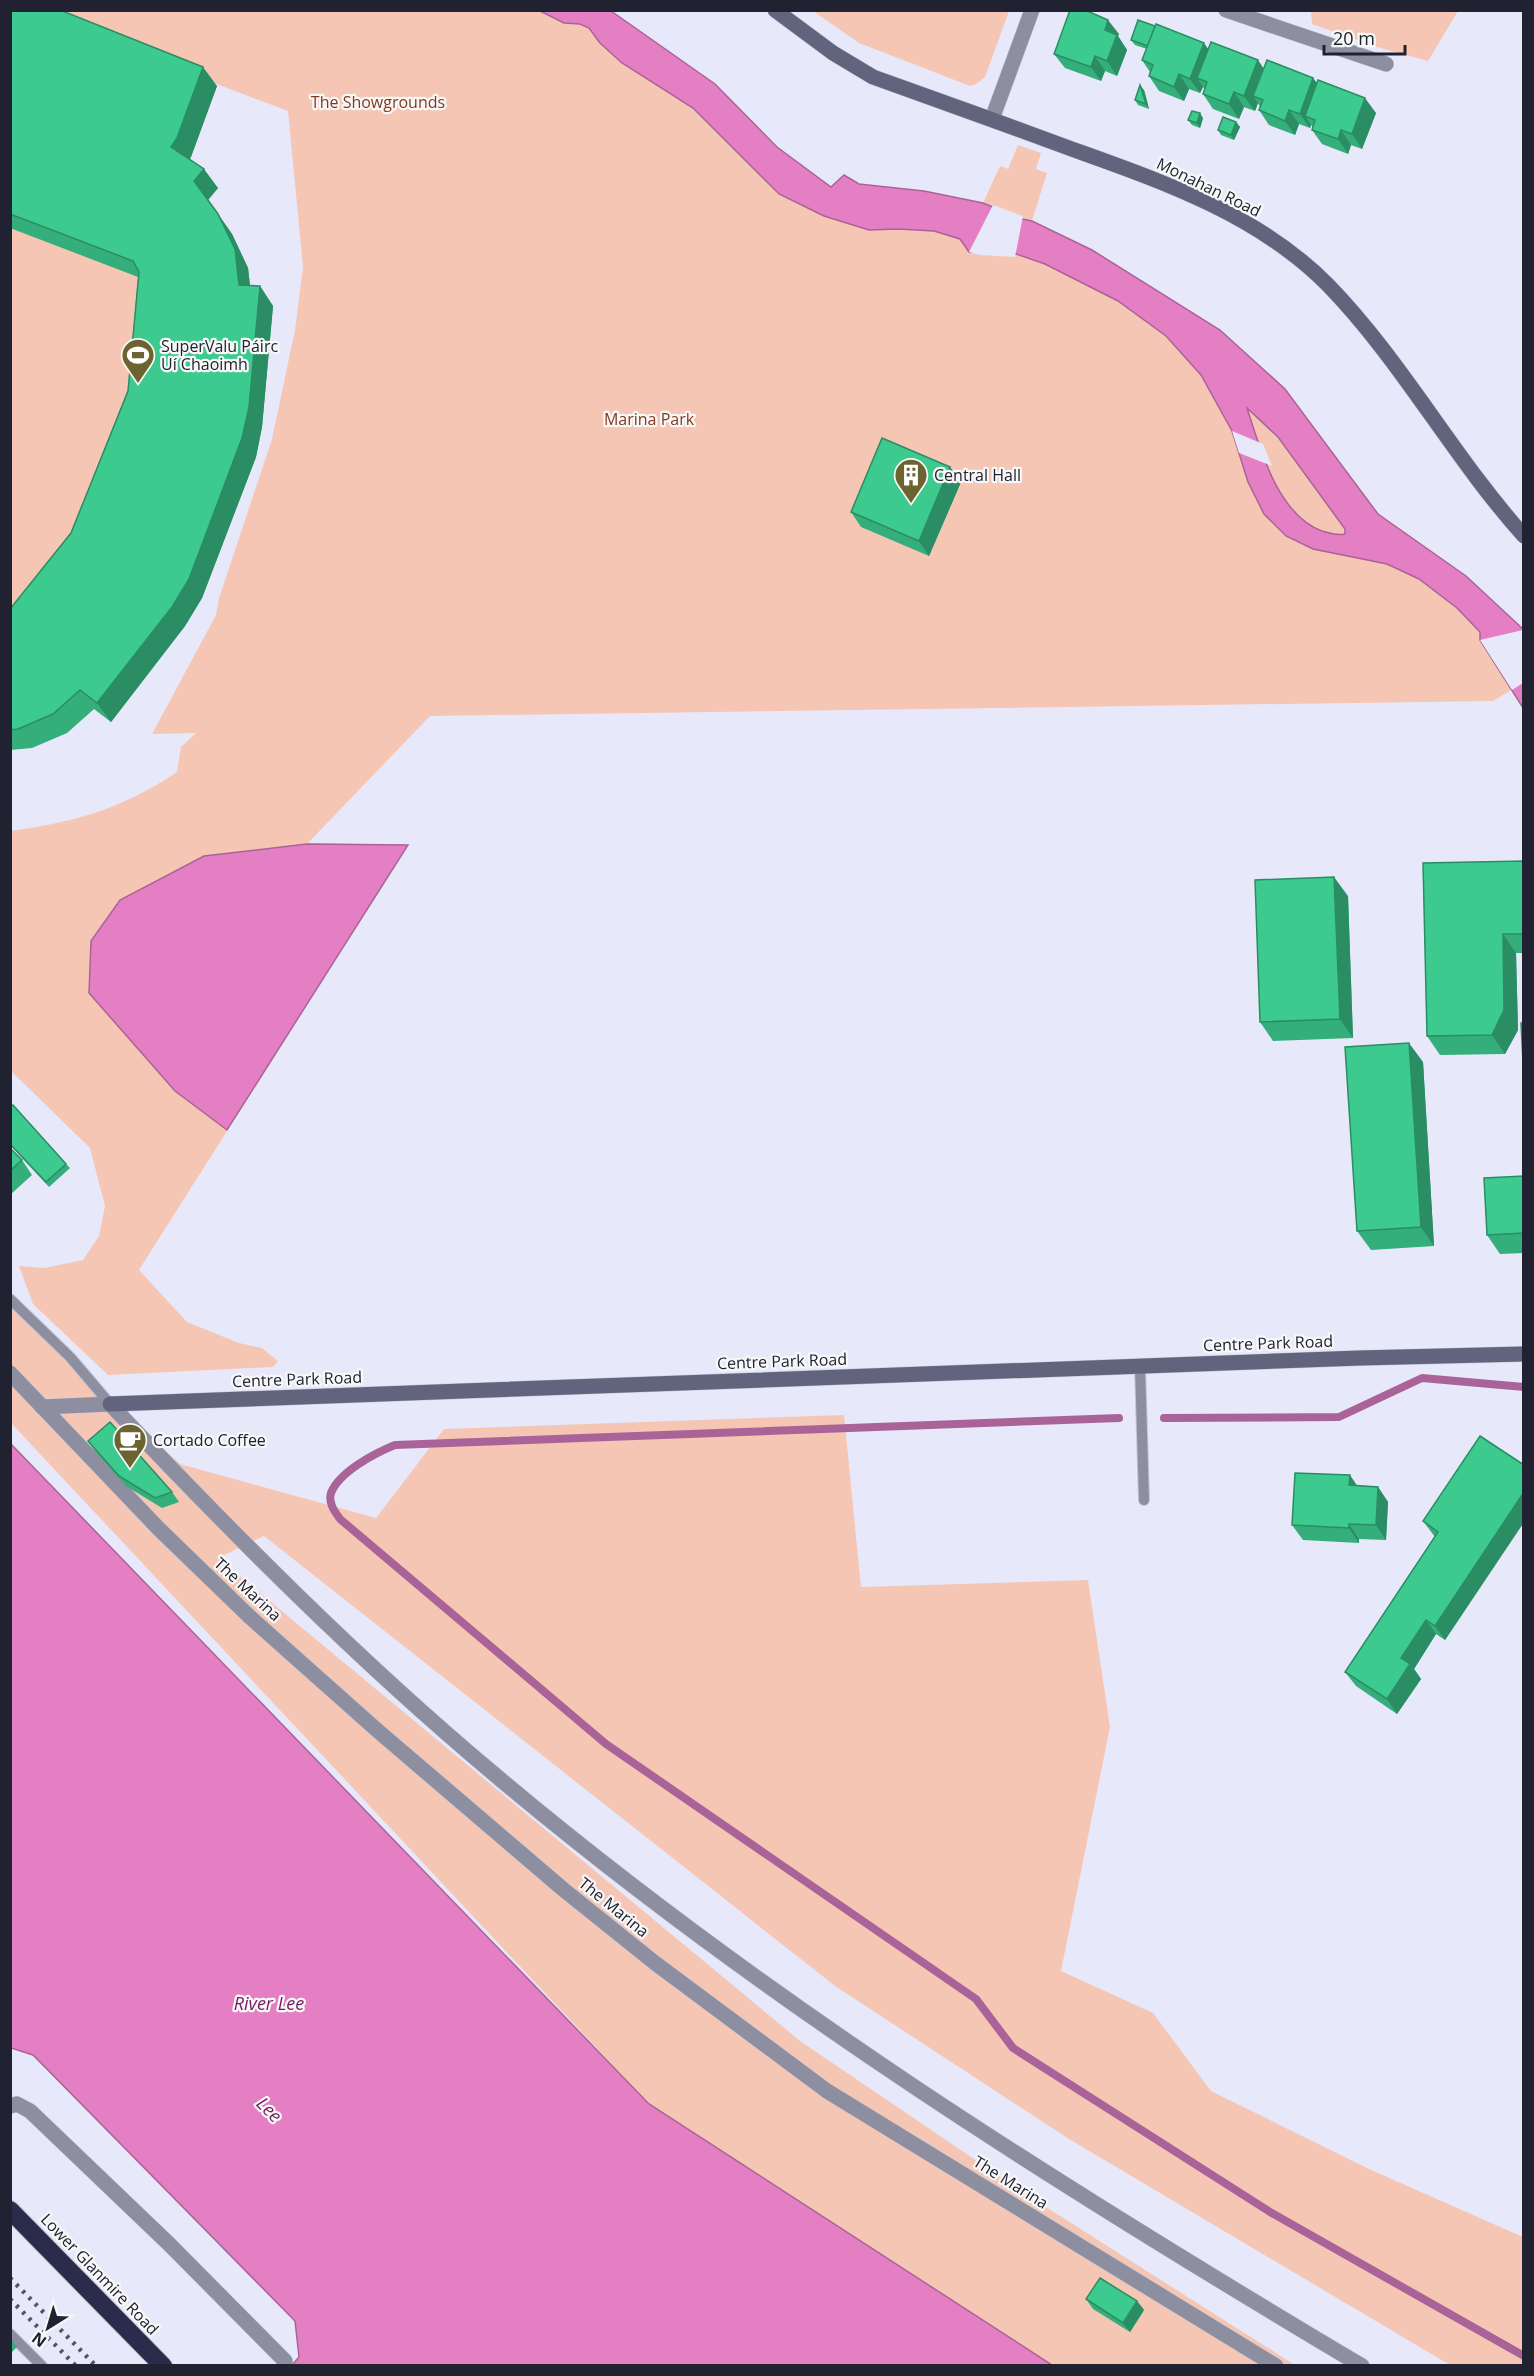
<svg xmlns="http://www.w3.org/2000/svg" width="1534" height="2376" font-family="'Open Sans',sans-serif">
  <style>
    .green { fill: #f6c6b5 }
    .water { fill: #e47fc4; stroke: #aa6398; stroke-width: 1.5; fill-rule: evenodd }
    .pier { fill: #e7e9fa }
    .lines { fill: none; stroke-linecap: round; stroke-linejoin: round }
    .stream { stroke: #aa6398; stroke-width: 8 }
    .lane-casing { stroke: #c3c5d6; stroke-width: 12 }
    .street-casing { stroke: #c3c5d6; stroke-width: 16 }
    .secondary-casing { stroke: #c3c5d6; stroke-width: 16 }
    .highway-casing { stroke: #c3c5d6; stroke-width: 20 }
    .lane { stroke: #8d8fa0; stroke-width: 10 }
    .street { stroke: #8d8fa0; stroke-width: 15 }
    .secondary { stroke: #61647c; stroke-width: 15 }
    .highway { stroke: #2b2c4b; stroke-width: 18 }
    .rail { stroke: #535464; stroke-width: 4.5; stroke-dasharray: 3 6; stroke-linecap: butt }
    .wall { fill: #34ae7a }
    .shaded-wall { fill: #2b8d63 }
    .building { fill: #3dca8e; stroke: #2b8d63; stroke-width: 1.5 }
    .labels { text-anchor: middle; stroke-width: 4.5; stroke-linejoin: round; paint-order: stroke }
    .park-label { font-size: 16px; fill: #823a1f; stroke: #f8f8f8 }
    .street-label { font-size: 16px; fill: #212231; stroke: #f8f8f8 }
    .poi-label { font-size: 16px; fill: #212231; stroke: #f8f8f8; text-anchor: start }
    .water-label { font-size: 18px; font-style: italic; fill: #741b5d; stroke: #f8f8f8 }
  </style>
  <rect width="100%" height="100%" fill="#e7e9fa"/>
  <!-- green -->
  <g class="green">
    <path d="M11 11H611L715 84 777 147 831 187 844 175 859 184 924 191 983 203 1000 166 1008 169 1018 145 1041 153 1036 169 1047 173 1032 221 1092 250 1220 330 1285 389 1378 514 1466 576 1523 629V683L1493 701 430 716 308 843 408 845 139 1270 187 1322 239 1343 262 1348 278 1361 273 1367 108 1375 33 1304 19 1266 44 1268 83 1260 99 1236 105 1206 90 1148 11 1071 10 831C75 822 122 809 177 772L181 747 196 733 152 734 216 615 219 598 272 439 295 330 303 267 288 111 182 71 217 86 191 157 185 167 218 188 208 201 232 234 248 268 252 304 273 306 262 427 256 457 202 598 185 626 111 722 94 709 67 733 11 750Z"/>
    <path d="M813 11H1009L985 77 976 84 970 86 859 43Z"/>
    <path d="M1311 11V10L1458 11 1428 61 1377 47 1312 24Z"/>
    <path d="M10 1303 76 1368 180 1464 376 1518 444 1429 844 1415 861 1587 1088 1580 1110 1727 1061 1971 1153 2013 1211 2091 1369 2169 1523 2237V2365H1450L1069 2139 835 1986 264 1536 218 1558 800 2041 1030 2197 1295 2365H1052L649 2104 11 1423Z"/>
  </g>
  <!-- water -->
  <g class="water">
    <path d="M540 11H611L715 84 777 147 831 187 844 175 859 184 924 191 983 203 1022 219 1032 221 1092 250 1220 330 1285 389 1378 514 1466 576 1523 629V708L1480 640V632L1457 608 1419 579 1387 564 1313 549 1286 536 1264 514 1248 482 1232 431 1201 375 1166 336 1118 301 1045 264 1016 254 969 252 960 239 934 231 898 229 869 230 824 216 779 194 693 108 622 63 600 43 589 28 580 24 564 23ZM1247 408 1278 437 1345 529V534C1337 536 1330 533 1322 531 1278 515 1260 449 1247 408Z"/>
    <path d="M307 844 408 845 227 1130 175 1091 89 993 91 941 120 900 204 856Z"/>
    <path d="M10 1443 649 2104 1052 2365H292L299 2357 295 2321 33 2055 11 2048Z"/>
  </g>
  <!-- pier -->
  <g class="pier">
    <path d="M993 205 1023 216 1015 257 980 255 969 252Z"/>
    <path d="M1232 431 1263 444 1272 466 1239 453Z"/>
    <path d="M1523 630V683L1512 690 1480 640Z"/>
  </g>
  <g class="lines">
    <!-- stream -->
    <g class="stream">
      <path d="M1119 1418 395 1445C375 1453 339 1472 331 1493 328 1503 335 1512 340 1519L606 1744 976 1999 1013 2048 1270 2212 1524 2356"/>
      <path d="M1164 1418 1339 1417 1422 1378 1524 1387"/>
    </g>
    <defs>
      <g id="lane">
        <path d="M10 1299 70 1357 110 1404"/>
        <path d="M1140 1366 1144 1500"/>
        <path d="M10 2334 42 2366"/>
      </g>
      <g id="street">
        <path d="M1226 10 1386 64"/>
        <path d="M992 119 1032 10"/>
        <path d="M10 1373 158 1528 251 1618 378 1731 564 1890 655 1963 827 2091 1276 2366"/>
        <path d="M42 1407 110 1404C232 1533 358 1660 494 1774 762 2000 1061 2187 1362 2366"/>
        <path d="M10 2106 17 2104 30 2111 169 2244 285 2361V2366"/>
      </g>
      <g id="secondary">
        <path d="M775 10 833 53 873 77C938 100 1004 124 1069 148 1161 181 1258 214 1328 285 1402 361 1453 457 1524 536"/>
        <path d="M110 1404 1360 1358 1524 1354"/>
      </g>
      <path id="highway" d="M10 2210 163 2366"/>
    </defs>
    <!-- lane casing -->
    <use href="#lane" class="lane-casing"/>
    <!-- street casing -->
    <use href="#street" class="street-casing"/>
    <!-- secondary casing -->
    <use href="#secondary" class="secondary-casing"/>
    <!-- highway casing -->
    <use href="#highway" class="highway-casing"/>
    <!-- lane -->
    <use href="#lane" class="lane"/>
    <!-- street -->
    <use href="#street" class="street"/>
    <!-- secondary -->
    <use href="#secondary" class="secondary"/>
    <!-- highway -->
    <use href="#highway" class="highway"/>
    <!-- rail -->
    <g class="rail">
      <path d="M10 2278 96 2366"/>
      <path d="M10 2299 76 2366"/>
    </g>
  </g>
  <!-- wall -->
  <g class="wall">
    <path d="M10 10 217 86 190 159 218 188 208 200 232 234 248 268 250 286H260L273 306 262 427 256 457 202 598 185 626 111 722 94 709 67 733 32 748 10 750V609L71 533 128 391 138 277 10 228Z"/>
    <path d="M1119 34 1118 36 1127 50 1117 76 1105 71 1101 81 1065 68 1054 54Z"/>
    <path d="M1131 40 1208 49 1263 68 1313 78 1317 83 1376 113 1362 149 1351 145 1348 154 1322 144 1312 130 1313 127 1311 125 1310 128 1299 124 1295 135 1269 125 1259 110 1260 107 1258 103 1255 111 1244 107 1239 119 1213 109 1203 94 1205 89 1203 87 1200 93 1189 89 1184 101 1159 91 1149 76 1150 72 1142 60 1147 49 1135 45Z"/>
    <path d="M1144 90 1149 109 1138 105 1135 100Z"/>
    <path d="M1203 118 1200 128 1192 125 1188 120Z"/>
    <path d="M1236 122 1240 127 1234 140 1221 135 1218 130Z"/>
    <path d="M950 467 961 482 929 556 861 527 851 512Z"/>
    <path d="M1524 861V953H1516L1518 1030 1505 1054 1440 1055 1427 1036Z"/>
    <path d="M1348 896 1353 1038 1273 1041 1260 1022Z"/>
    <path d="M1423 1062 1434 1246 1371 1250 1357 1231Z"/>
    <path d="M10 1107 66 1164 70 1168 49 1187 10 1145Z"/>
    <path d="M10 1148 22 1160 32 1175 10 1195Z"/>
    <path d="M1524 1176V1253L1500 1254 1487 1235Z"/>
    <path d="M88 1441 172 1492 179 1502 162 1508 126 1486 95 1451Z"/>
    <path d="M1524 1465V1522L1445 1640 1436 1634 1414 1669 1421 1679 1397 1714 1356 1686 1345 1672 1435 1537 1423 1521Z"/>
    <path d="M1357 1486 1378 1487 1388 1502 1386 1540 1359 1539V1543L1303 1540 1292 1525Z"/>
    <path d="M1086 2299 1137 2301 1144 2310 1130 2332 1093 2309Z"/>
    <path d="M10 2338 17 2347 10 2354Z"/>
  </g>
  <!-- shaded-wall -->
  <g class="shaded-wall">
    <path d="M1108 20 1119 34 1118 36 1127 50 1117 76 1107 61 1105 30Z"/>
    <path d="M1204 43 1214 57 1197 78 1203 87 1200 93 1190 79Z"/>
    <path d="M1095 56 1105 71 1101 81 1091 67Z"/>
    <path d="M1258 60 1268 75 1253 96 1258 103 1255 111 1244 96Z"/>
    <path d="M203 67 217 86 191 157 185 166 171 147Z"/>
    <path d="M1179 74 1189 89 1184 101 1174 87Z"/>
    <path d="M1313 78 1324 93 1305 116 1311 125 1310 128 1300 114Z"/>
    <path d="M1140 85 1144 90 1149 109 1146 104Z"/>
    <path d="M1234 92 1244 107 1239 119 1229 104Z"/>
    <path d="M1365 98 1376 113 1362 149 1352 134Z"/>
    <path d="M1289 110 1299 124 1295 135 1285 121Z"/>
    <path d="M1200 113 1203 118 1200 128 1197 123Z"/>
    <path d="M1236 122 1240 127 1234 140 1231 135Z"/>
    <path d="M1341 130 1351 145 1348 154 1338 139Z"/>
    <path d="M204 169 218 188 207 201 194 181Z"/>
    <path d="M218 214 232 234 248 268 252 304 239 285Z"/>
    <path d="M260 286 273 306 262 427 256 457 202 598 185 626 111 722 97 703Z"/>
    <path d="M950 467 961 482 929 556 919 541Z"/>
    <path d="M1334 877 1348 896 1353 1038 1340 1019Z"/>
    <path d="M1503 934 1516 953 1518 1030 1505 1054 1492 1035Z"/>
    <path d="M1409 1043 1423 1062 1434 1246 1421 1227Z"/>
    <path d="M1350 1475 1360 1490 1349 1485Z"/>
    <path d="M1378 1487 1388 1502 1386 1540 1376 1525Z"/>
    <path d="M1524 1492V1522L1445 1640 1435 1626Z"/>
    <path d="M1349 1524 1359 1539V1543L1349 1528Z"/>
    <path d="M1426 1620 1436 1634 1414 1669 1421 1679 1397 1714 1387 1699 1401 1658Z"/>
    <path d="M1137 2301 1144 2310 1130 2332 1123 2323Z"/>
  </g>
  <!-- building -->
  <g class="building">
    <path d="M10 10H60L203 67 177 138 171 147 204 169 194 181 218 214 235 249 239 285 260 286 249 407 242 438 189 579 172 607 97 703 80 690 53 714 18 729 10 730V609L71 533 128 391 139 272 133 261 10 214Z"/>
    <path d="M1070 10H1085L1108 20 1105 30 1117 35 1107 61 1095 56 1091 67 1054 54Z"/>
    <path d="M1138 20 1155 26 1148 46 1131 40Z"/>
    <path d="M1156 24 1204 43 1190 79 1179 74 1174 87 1149 76 1153 65 1142 60Z"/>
    <path d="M1211 42 1258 60 1244 96 1234 92 1229 104 1203 94 1207 82 1197 78Z"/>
    <path d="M1267 60 1313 78 1300 114 1289 110 1285 121 1259 110 1263 100 1253 96Z"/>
    <path d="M1318 80 1365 98 1352 134 1341 130 1338 139 1312 130 1315 120 1305 116Z"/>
    <path d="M1140 85 1146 104 1135 100Z"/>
    <path d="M1192 111 1200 113 1197 123 1188 120Z"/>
    <path d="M1223 117 1236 122 1231 135 1218 130Z"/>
    <path d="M882 438 950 467 919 541 851 512Z"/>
    <path d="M1524 861V934H1503L1504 1010 1492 1035 1427 1036 1423 863Z"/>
    <path d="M1334 877 1340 1019 1260 1022 1255 880Z"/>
    <path d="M1521 1023H1524V1082Z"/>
    <path d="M1409 1043 1421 1227 1357 1231 1345 1047Z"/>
    <path d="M13 1105 66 1164 46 1182 10 1144V1107Z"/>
    <path d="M10 1148 22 1160 10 1171Z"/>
    <path d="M1524 1176V1233L1487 1235 1484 1178Z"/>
    <path d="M110 1422 172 1492 155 1498 119 1476 88 1441Z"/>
    <path d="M1480 1436 1524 1465V1492L1435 1626 1426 1620 1401 1658 1410 1664 1387 1699 1345 1672 1438 1532 1423 1521Z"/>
    <path d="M1295 1473 1350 1475 1349 1485 1378 1487 1376 1525 1349 1524V1528L1292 1525Z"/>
    <path d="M1100 2278 1137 2301 1123 2323 1086 2299Z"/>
  </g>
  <!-- icons -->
  <defs>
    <symbol id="stadium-pin" viewBox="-11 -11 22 30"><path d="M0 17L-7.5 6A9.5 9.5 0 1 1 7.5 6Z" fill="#6b6330" stroke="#f8f8f8"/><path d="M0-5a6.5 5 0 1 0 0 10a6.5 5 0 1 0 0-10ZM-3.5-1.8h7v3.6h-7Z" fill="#fff"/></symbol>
    <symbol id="building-pin" viewBox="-11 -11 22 30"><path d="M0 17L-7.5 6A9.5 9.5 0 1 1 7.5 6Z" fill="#6b6330" stroke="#f8f8f8"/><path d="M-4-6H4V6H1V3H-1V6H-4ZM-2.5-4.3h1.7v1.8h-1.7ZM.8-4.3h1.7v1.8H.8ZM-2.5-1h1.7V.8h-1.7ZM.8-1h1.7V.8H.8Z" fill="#fff"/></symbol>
    <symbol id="cafe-pin" viewBox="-11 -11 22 30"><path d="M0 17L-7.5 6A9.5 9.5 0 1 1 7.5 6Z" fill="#6b6330" stroke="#f8f8f8"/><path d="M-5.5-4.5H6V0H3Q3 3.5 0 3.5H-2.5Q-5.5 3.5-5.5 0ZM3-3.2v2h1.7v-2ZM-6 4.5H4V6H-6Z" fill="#fff"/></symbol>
  </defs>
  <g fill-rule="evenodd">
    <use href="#stadium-pin" x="119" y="336" width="38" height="52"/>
    <use href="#building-pin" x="892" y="456" width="38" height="52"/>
    <use href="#cafe-pin" x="111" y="1421" width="38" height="52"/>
  </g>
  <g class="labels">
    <!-- park labels -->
    <g class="park-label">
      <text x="378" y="108">The Showgrounds</text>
      <text x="649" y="425">Marina Park</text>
    </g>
    <!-- street labels -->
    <g class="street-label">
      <text transform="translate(1209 187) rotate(26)" y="6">Monahan Road</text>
      <text transform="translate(1268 1343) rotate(-2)" y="6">Centre Park Road</text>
      <text transform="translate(782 1361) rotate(-2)" y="6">Centre Park Road</text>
      <text transform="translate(297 1379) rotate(-2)" y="6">Centre Park Road</text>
      <text transform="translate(248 1589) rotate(43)" y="6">The Marina</text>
      <text transform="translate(614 1907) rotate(39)" y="6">The Marina</text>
      <text transform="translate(1011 2182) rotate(32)" y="6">The Marina</text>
      <text transform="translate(100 2274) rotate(46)" y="6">Lower Glanmire Road</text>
    </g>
    <!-- poi labels -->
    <g class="poi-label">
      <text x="161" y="352">SuperValu Páirc<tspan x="161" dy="18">Uí Chaoimh</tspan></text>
      <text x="934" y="481">Central Hall</text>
      <text x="153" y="1446">Cortado Coffee</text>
    </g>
    <!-- water labels -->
    <g class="water-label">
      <text x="269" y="2010">River Lee</text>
      <text transform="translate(269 2110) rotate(45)" y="6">Lee</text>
    </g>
  </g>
  <!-- border -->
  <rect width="1534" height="2376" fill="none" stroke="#212231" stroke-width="24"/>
  <!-- north arrow -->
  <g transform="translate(48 2328) rotate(217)" stroke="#f8f8f8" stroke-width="4.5" paint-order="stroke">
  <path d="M0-4.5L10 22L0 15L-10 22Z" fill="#212231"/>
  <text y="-9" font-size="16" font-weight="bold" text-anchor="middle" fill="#212231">N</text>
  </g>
  <!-- scale -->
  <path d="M1324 45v9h81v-9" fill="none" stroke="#212231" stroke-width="3"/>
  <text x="1333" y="45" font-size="18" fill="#212231" stroke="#f8f8f8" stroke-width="4.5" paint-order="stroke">20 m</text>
</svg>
